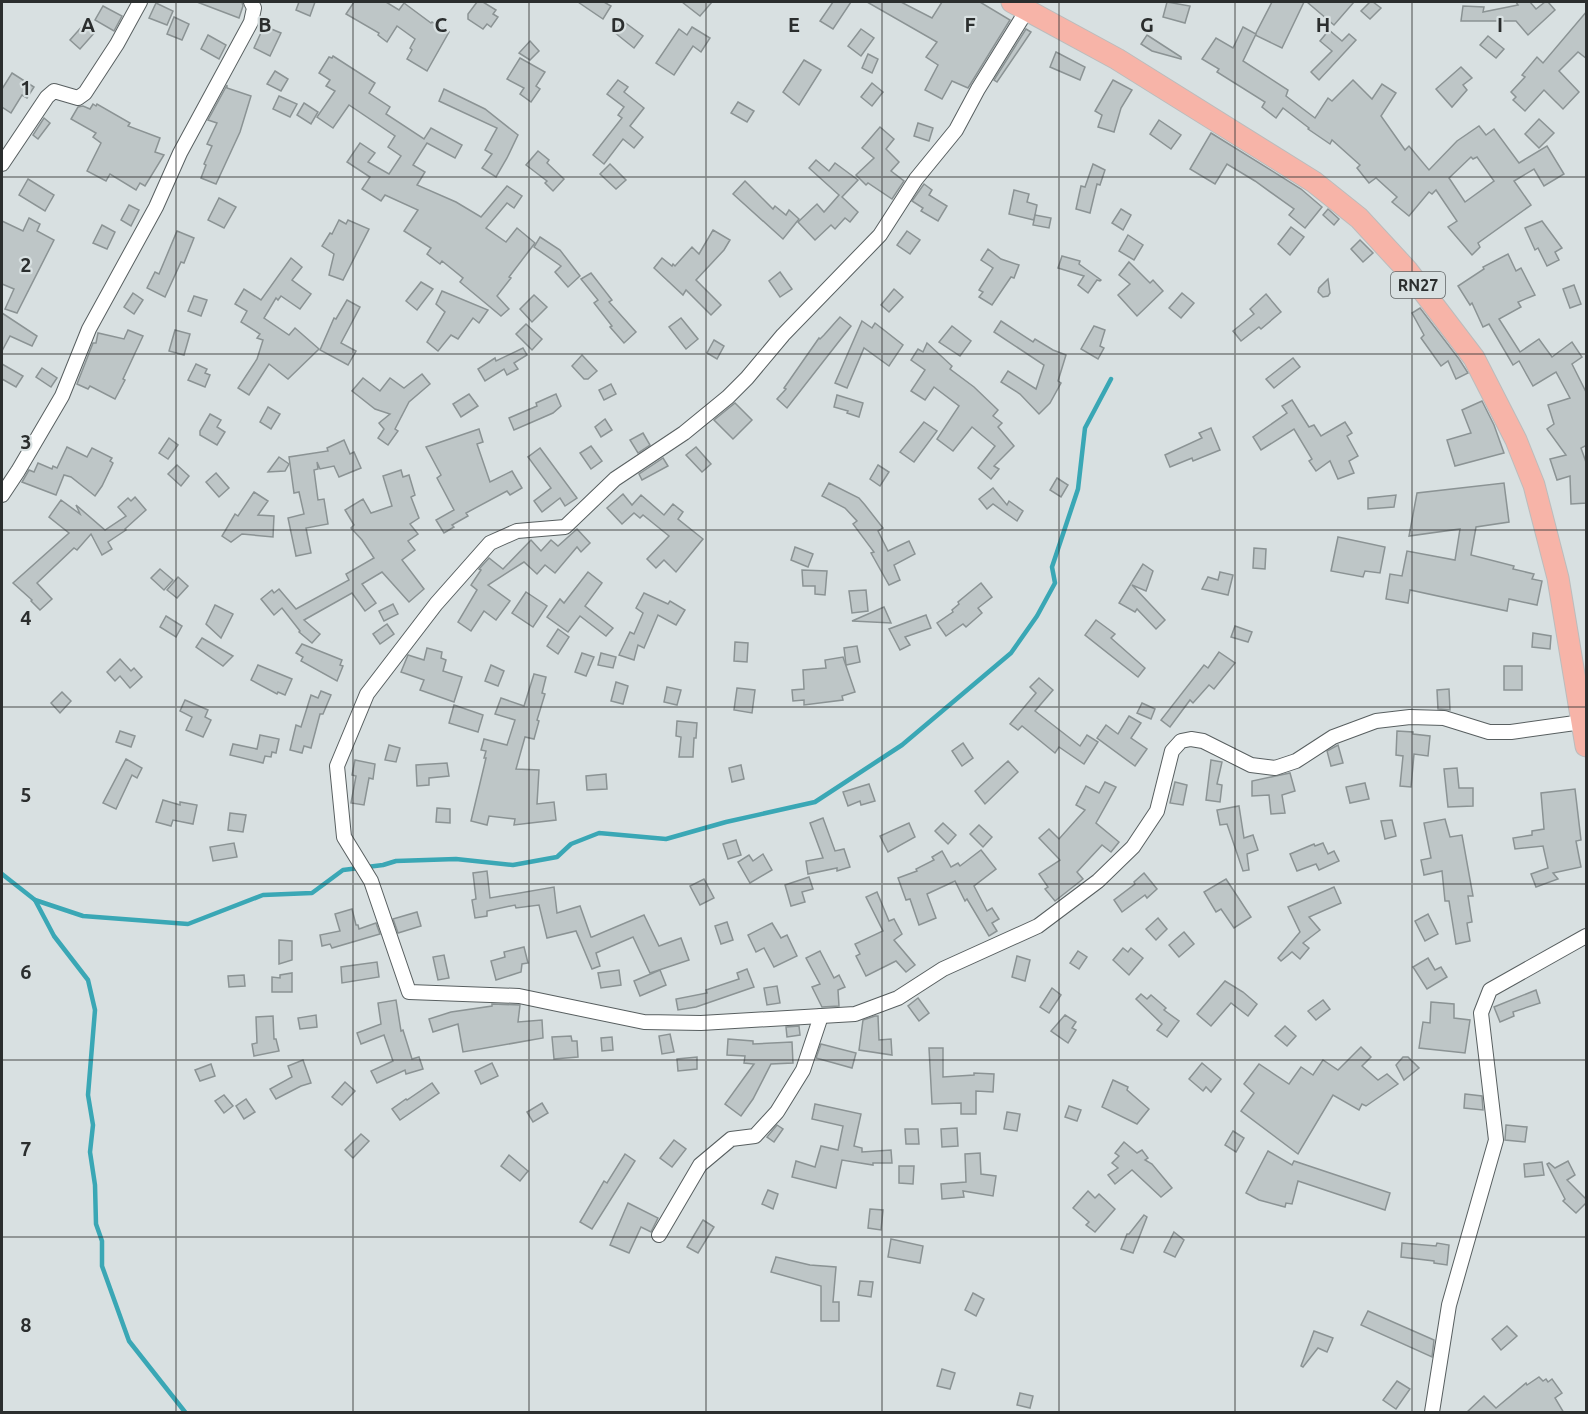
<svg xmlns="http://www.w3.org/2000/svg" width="1588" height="1414" font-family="Ubuntu,sans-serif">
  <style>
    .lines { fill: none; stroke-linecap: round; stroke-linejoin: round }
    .stream { stroke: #3aa7b5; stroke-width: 4.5 }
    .building { fill: #bec6c7; stroke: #8b9394; stroke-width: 1.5; fill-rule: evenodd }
    .street-casing { stroke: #585f60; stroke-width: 16 }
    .primary-casing { stroke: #bbbcbc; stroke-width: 23 }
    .street { stroke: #fff; stroke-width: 14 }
    .primary { stroke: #f7b4a8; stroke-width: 21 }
    .grid { fill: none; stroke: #2b2e2e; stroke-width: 1.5; stroke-opacity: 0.55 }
    .labels { text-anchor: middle; stroke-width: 4.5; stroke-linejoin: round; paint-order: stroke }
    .shield { fill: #d8e0e1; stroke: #5f6364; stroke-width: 1.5 }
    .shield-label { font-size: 16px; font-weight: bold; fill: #2b2e2e }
    .grid-label { font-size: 20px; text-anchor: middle; font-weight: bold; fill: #2b2e2e; stroke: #d8e0e1; stroke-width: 4.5; stroke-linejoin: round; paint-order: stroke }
  </style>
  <rect width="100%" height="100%" fill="#d8e0e1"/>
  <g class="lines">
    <!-- stream -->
    <g class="stream">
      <path d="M2 874 35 900 54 936 88 980 95 1010 88 1095 93 1125 90 1152 95 1185 96 1224 102 1241V1266L129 1341 185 1412"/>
      <path d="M35 900 83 916 188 924 263 895 312 893 343 870 383 865 396 861 456 859 513 865 557 857 571 844 599 833 666 839 726 822 815 802 902 745 1011 653 1037 616 1055 583 1052 567 1078 489 1085 428 1111 379"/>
    </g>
  </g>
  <!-- building -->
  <g class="building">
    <path d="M197 2H242L243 6 239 18Z"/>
    <path d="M299 2H315L310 16 296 10Z"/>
    <path d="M354 2H386L399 10 404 3 431 23 432 22 449 32 427 71 407 59 412 50 410 48 415 39 397 26 387 42 378 35 379 33 346 14Z"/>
    <path d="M477 2H483L496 10 493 14 498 17 491 27 487 24 483 29 468 19V14Z"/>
    <path d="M578 2H604L611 6 603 19Z"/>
    <path d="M682 2H712L700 16Z"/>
    <path d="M833 2H851L833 29 820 21Z"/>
    <path d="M867 2H901L932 18 942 2H980L1010 20 968 88 952 81 942 99 925 90 938 65 926 57 937 42Z"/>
    <path d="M1167 2 1190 6 1185 23 1163 17Z"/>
    <path d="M1272 2H1304L1282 48 1255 35Z"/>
    <path d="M1307 2H1354L1334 25Z"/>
    <path d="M1370 2H1373L1381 8 1370 19 1361 11Z"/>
    <path d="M1516 2H1530L1536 9 1545 2H1548L1555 10 1528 35 1516 21H1461L1463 6 1484 7 1483 12 1518 5Z"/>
    <path d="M156 3 173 11 167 25 149 18Z"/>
    <path d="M103 6 122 16 114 31 95 20Z"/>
    <path d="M1587 11V59L1578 52 1559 71 1579 92 1563 109 1544 90 1525 111 1513 100 1516 97 1511 92 1525 77 1522 75 1537 57 1543 63Z"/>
    <path d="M174 17 189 24 182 40 167 34Z"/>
    <path d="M623 21 643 36 634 48 614 32Z"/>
    <path d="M85 23 95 32 80 49 70 40Z"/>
    <path d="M264 26 281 33 270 56 254 48Z"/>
    <path d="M692 27 710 38 701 52 693 46 674 75 656 63 679 29 687 35Z"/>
    <path d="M1243 27 1256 34 1243 61 1288 90 1286 96 1315 118 1328 98 1332 101 1353 80 1372 99 1382 84 1396 93 1381 116 1405 150 1409 146 1429 170 1457 141 1479 126 1486 135 1494 129 1519 163 1547 146 1564 174 1544 186 1534 169 1514 181 1531 205 1478 243 1480 247 1472 255 1448 227 1457 221 1436 190 1432 194 1429 192 1409 216 1392 202 1397 197 1376 178 1369 183 1357 168 1360 165 1332 140 1330 144 1308 129 1309 128 1283 108 1276 118 1262 107 1265 102 1217 72 1219 69 1202 59 1216 38 1233 48ZM1471 157 1473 159 1477 157 1494 181 1465 202 1449 178Z"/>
    <path d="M861 29 874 38 861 56 848 46Z"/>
    <path d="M1026 29 1031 32 997 82 994 80Z"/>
    <path d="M1329 30 1342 41 1349 34 1356 40 1319 80 1311 72 1332 51 1320 41Z"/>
    <path d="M208 35 226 45 219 59 201 49Z"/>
    <path d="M1147 35 1181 57V59L1152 51 1141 44Z"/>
    <path d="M1488 36 1504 49 1496 58 1480 45Z"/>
    <path d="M530 41 539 51 530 60 519 53Z"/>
    <path d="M1056 52 1085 67 1080 80 1050 67Z"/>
    <path d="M868 54 878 59 872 73 862 68Z"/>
    <path d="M333 56 375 83 369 93 390 107 386 114 424 139 431 128 462 145 455 158 427 143 413 165 425 172 417 185 456 202 481 217 507 186 522 196 514 208 507 203 486 228 506 242 517 228 535 243 509 277 511 278 497 296 509 309 501 316 460 282 463 278 442 261 440 264 427 254 431 248 404 231 418 210 385 195 381 201 362 189 370 177 347 162 360 143 375 153 368 162 389 174 401 156 388 147 395 136 349 105 333 128 317 117 335 91 326 86 330 80 319 73 329 57 332 58Z"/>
    <path d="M520 58 545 72 536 86 540 89 531 102 520 94 524 88 507 79Z"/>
    <path d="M804 60 821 70 799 105 783 92Z"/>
    <path d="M1461 67 1472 78 1463 85 1467 90 1452 107 1436 89Z"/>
    <path d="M275 71 288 79 281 91 267 84Z"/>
    <path d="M12 73 34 87 27 98 22 95 11 113 2 107V89Z"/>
    <path d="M618 80 628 87 624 92 644 108 630 126 643 137 634 148 623 139 604 164 593 155 622 118 618 115 624 107 607 94Z"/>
    <path d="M1113 80 1132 90 1121 108 1114 132 1098 127 1102 115 1095 111Z"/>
    <path d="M872 83 883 92 872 106 861 97Z"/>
    <path d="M227 85V88L251 96 240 132 216 184 201 178 206 165 204 164 212 146 207 144 217 123 208 120Z"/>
    <path d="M444 89 485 109 518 135 507 158 496 177 482 168 492 154 485 150 497 128 439 101Z"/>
    <path d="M279 96 297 104 290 117 273 109Z"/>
    <path d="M738 102 754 111 747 122 731 113Z"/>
    <path d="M304 103 318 112 311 124 297 115Z"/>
    <path d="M93 104 96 106 97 104 130 123 128 126 160 138 155 152 164 155 145 186 140 183 136 190 110 174 106 181 87 171 101 143 93 137 96 133 71 119 78 107 83 106 90 109Z"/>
    <path d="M44 118 50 123 38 139 33 135Z"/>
    <path d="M1539 119 1554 133 1539 148 1525 134Z"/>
    <path d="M1159 120 1181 135 1171 149 1150 134Z"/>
    <path d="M918 123 933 128 929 141 914 136Z"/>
    <path d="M880 127 894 139 886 149 899 162 891 171 904 181 892 199 868 183 866 185 856 175 874 158 862 148Z"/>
    <path d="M1211 133 1301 189 1322 207 1305 228 1289 215 1294 209 1255 181 1227 164 1215 184 1190 169Z"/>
    <path d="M538 151 549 160 547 163 564 179 553 191 545 183 547 181 526 165Z"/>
    <path d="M816 160 829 171 835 163 858 180 842 197 858 212 850 222 845 218 835 229 831 225 815 240 798 222 817 204 824 212 839 195 809 168Z"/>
    <path d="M610 164 626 180 616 189 600 174Z"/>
    <path d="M1093 164 1105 170 1100 185 1097 184 1090 213 1076 209 1081 186 1085 187Z"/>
    <path d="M28 179 54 195 45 211 19 195Z"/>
    <path d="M745 181 773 209 775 206 786 215 789 210 799 219 783 239 733 194Z"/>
    <path d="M924 184 932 190 929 195 947 206 938 221 921 211 923 208 912 201Z"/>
    <path d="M1014 190 1029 194 1027 202 1037 205 1034 220 1009 214Z"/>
    <path d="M219 198 236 207 224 228 208 220Z"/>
    <path d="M129 205 139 210 131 226 121 220Z"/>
    <path d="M1121 209 1131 215 1123 230 1112 223Z"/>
    <path d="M1328 209 1339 219 1334 225 1323 215Z"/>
    <path d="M1035 215 1051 218 1049 228 1033 225Z"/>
    <path d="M29 218 40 224 37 231 54 240 17 313 5 309 14 289 2 284V221L23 231Z"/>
    <path d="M339 220 346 224 348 220 369 229 343 280 329 275 334 254 322 246 330 233 332 234Z"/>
    <path d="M1542 221 1562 248 1555 252 1559 260 1547 266 1538 248 1535 250 1525 228Z"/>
    <path d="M102 225 115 232 107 249 93 243Z"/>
    <path d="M1291 227 1304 237 1290 255 1278 244Z"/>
    <path d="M713 230 730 240 724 250 696 280 721 305 711 315 686 290 683 295 654 268 662 258 672 266 673 264 675 266 692 247 699 254Z"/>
    <path d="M177 231 194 238 184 263 181 262 165 297 147 288 155 272 159 274Z"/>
    <path d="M907 231 920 240 910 254 897 245Z"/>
    <path d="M1128 235 1143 245 1134 260 1119 251Z"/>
    <path d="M540 237 560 250 580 276 568 287 555 272 561 266 534 247Z"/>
    <path d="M1360 240 1373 253 1363 262 1351 249Z"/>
    <path d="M988 249 1001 259 1019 265 1014 278 1011 277 992 305 979 297 983 292 979 290 993 268 981 260Z"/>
    <path d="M1508 254 1516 271 1521 268 1535 295 1518 302 1521 307 1499 319 1520 352 1539 339 1552 357 1572 342 1582 357 1572 364 1587 394V445L1581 448 1587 465V503L1571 504 1570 476 1557 480 1550 459 1566 455 1547 429 1554 424 1548 405 1570 398 1556 372 1533 386 1519 361 1513 365 1489 324 1483 327 1472 303 1470 305 1458 286 1484 269 1483 267Z"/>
    <path d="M1062 256 1080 261 1079 264 1101 280 1100 281 1097 280 1088 293 1078 285 1084 276 1058 268Z"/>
    <path d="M291 258 302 267 292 280 311 294 300 309 281 296 278 300 276 298 264 318 289 335 295 328 319 349 288 379 269 364 249 395 238 388 257 359 263 340 257 338 260 334 241 322 247 311 235 304 244 289 261 300Z"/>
    <path d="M1129 262 1150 283 1153 280 1163 291 1137 316 1118 295 1130 284 1119 275Z"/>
    <path d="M780 272 792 289 780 297 769 281Z"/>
    <path d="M591 273 612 300 609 302 636 332 624 343 610 327 612 326 594 303 598 300 581 279Z"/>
    <path d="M1328 279 1330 293 1328 296 1323 297 1318 292 1319 288Z"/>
    <path d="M421 282 433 289 417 310 406 301Z"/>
    <path d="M1574 285 1581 304 1570 308 1563 289Z"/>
    <path d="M894 289 903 297 889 312 881 305Z"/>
    <path d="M442 291 488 310 479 323 473 318 458 339 451 335 438 351 427 342 445 312 436 304Z"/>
    <path d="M133 293 143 300 134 314 124 307Z"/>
    <path d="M1182 293 1194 303 1181 318 1169 308Z"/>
    <path d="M1266 294 1281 312 1261 329 1259 327 1241 341 1233 331 1254 314 1250 309Z"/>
    <path d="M534 295 547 307 532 322 520 309Z"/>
    <path d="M194 296 207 300 201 316 188 311Z"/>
    <path d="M347 300 360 307 341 343 356 351 348 365 320 350 334 318 336 319Z"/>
    <path d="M1420 308 1459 359 1468 373 1456 379 1448 361 1441 366 1421 338 1424 335 1412 313Z"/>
    <path d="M2 313 37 336 32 346 10 336 2 351Z"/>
    <path d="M840 317 851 326 787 408 777 399 786 389 784 388 819 338 820 339 824 335Z"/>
    <path d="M681 318 698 339 686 349 669 327Z"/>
    <path d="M862 321 872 328 875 323 903 345 889 366 864 348 847 388 835 383Z"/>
    <path d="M1001 321 1033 342 1035 339 1053 350 1066 355 1058 381 1061 383 1050 403 1039 414 1020 394 1001 382 1008 371 1036 389 1044 365 994 332Z"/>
    <path d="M526 324 542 339 532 350 516 334Z"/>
    <path d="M952 326 971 341 960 356 939 342Z"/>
    <path d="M1094 326 1105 330 1100 346 1104 348 1098 359 1081 349Z"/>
    <path d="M128 330 143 336 123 379 125 380 115 399 90 386 88 389 77 384 93 343H96L98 333 124 339Z"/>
    <path d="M175 330 190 334 184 355 169 351Z"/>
    <path d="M714 340 724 346 717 359 707 353Z"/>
    <path d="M927 343 952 366 950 369 974 387 998 410 993 416 1002 423 998 427 1014 446 994 466 999 469 991 479 978 468 995 446 972 427 953 451 937 439 959 406 934 387 925 400 911 391 925 370 911 360 918 349 923 352Z"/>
    <path d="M523 348 527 355 514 363 518 369 507 375 504 369 485 381 478 369 495 358 496 361Z"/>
    <path d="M582 355 597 371 588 379H584L572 366Z"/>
    <path d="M1293 358 1300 367 1274 388 1266 379Z"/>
    <path d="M2 364 23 376 16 387 2 379Z"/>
    <path d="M196 364 207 369 205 373 210 375 205 387 188 380Z"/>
    <path d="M42 368 57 378 51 387 36 377Z"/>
    <path d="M422 374 430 384 409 402 395 429 398 431 388 445 378 438 384 429 379 423 390 414 375 409 352 391 363 378 380 391 390 378 404 388Z"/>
    <path d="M611 384 616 394 604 400 599 390Z"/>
    <path d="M469 394 478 406 461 417 453 404Z"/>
    <path d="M556 394 561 406 553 413 514 430 509 418 537 406 536 403Z"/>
    <path d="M837 395 863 403 859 417 847 413 848 411 834 407Z"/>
    <path d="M1292 400 1309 427 1314 425 1321 436 1345 422 1352 433 1347 436 1358 456 1349 461 1354 473 1338 479 1330 461 1316 471 1309 461 1312 459 1294 429 1261 450 1253 437 1287 413 1282 406Z"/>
    <path d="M1482 401 1494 425 1504 453 1455 466 1447 440 1471 433 1462 410Z"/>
    <path d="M735 403 752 420 733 439 714 420Z"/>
    <path d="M268 407 280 414 271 429 260 422Z"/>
    <path d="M210 414 221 420 217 427 225 432 217 445 200 435V431Z"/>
    <path d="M605 419 612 430 601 437 595 427Z"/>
    <path d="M924 422 937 431 914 462 900 452Z"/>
    <path d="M1211 428 1220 450 1193 461 1192 458 1170 467 1165 455 1202 438 1199 433Z"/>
    <path d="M479 429 483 442 477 444 490 482 512 471 522 488 510 495 507 491 466 513 468 516 452 525 454 527 444 533 436 520 454 510 437 478 441 475 426 447Z"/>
    <path d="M643 433 650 445 638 453 630 440Z"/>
    <path d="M169 438 178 445 168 459 159 453Z"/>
    <path d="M344 440 350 454 354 452 361 468 339 477 334 466 320 469 317 462 318 469 314 470 318 500 324 499 328 524 306 528 311 553 296 556 288 518 304 514 299 492 294 493 289 457 328 451 327 448Z"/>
    <path d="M591 446 602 461 591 469 580 453Z"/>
    <path d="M67 447 87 457 92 448 112 458 110 461 113 463 102 486 95 496 71 477 64 475 56 495 22 482 29 470 34 472 38 463 52 469 53 466 57 468Z"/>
    <path d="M696 447 711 464 702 472 686 455Z"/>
    <path d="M540 448 577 498 565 506 560 498 542 512 534 501 551 488 528 457Z"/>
    <path d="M279 457 289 464 285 471 268 472Z"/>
    <path d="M663 458 668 466 642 480 639 474Z"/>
    <path d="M177 465 189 476 181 486 168 474Z"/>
    <path d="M878 465 889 472 880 486 870 479Z"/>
    <path d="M401 470 403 477 409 475 415 495 411 497 419 518 410 524 418 534 408 541 415 550 402 560 424 589 409 602 382 572 362 584 376 603 365 611 352 593 304 620 320 634 312 643 299 632 300 631 282 608 274 615 261 599 272 590 274 593 279 589 296 609 349 580 346 574 374 558 362 540 351 528 354 525 345 510 363 499 371 513 392 506 383 476Z"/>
    <path d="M216 473 229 488 219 497 206 482Z"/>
    <path d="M1057 478 1068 485 1061 497 1050 490Z"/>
    <path d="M829 483 859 498 865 505 883 528 878 531 888 551 909 541 915 554 894 565 900 580 889 585 871 553 874 552 853 524 857 521 845 508 822 496Z"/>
    <path d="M1504 483 1509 522 1476 527 1471 555 1514 566 1513 569 1534 574 1532 579 1542 581 1537 605 1509 599 1507 611 1410 590 1408 603 1386 599 1390 574 1402 576 1407 551 1455 560 1460 529 1409 536 1417 493Z"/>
    <path d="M993 488 1007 505 1009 501 1023 511 1017 521 993 504 987 509 979 499Z"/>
    <path d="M254 492 268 501 258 515 274 516 273 537 242 534 231 542 222 536 235 514 238 516Z"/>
    <path d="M623 494 632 505 641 495 664 515 673 504 683 512 678 519 703 539 676 572 664 560 656 568 647 559 669 536 643 515 640 518 634 513 622 524 607 508Z"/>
    <path d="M1396 495 1394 507 1368 509V498Z"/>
    <path d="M135 497 146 510 125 529 126 530 108 542 112 549 102 555 91 534 77 550 74 548 37 583 52 599 40 610 31 601 32 600 13 583 69 533 49 517 61 500 80 514 76 505 105 530 126 516 118 507 128 498 131 501Z"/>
    <path d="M577 529 590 543 581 552 577 547 555 573 545 565 537 574 524 562 488 585 510 601 496 620 484 611 471 631 458 622 477 590 471 585 481 570 479 569 489 558 503 569 531 540 541 551 551 540 558 546Z"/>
    <path d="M1338 537 1385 547 1380 573 1365 571 1363 577 1331 571Z"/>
    <path d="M795 547 813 554 808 567 791 560Z"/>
    <path d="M1254 548 1266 549 1265 569 1253 568Z"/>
    <path d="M1143 564 1153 571 1146 591 1132 585 1165 620 1156 629 1137 609 1135 612 1119 603Z"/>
    <path d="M160 569 173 580 164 590 151 578Z"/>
    <path d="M802 570 827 571 825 595 815 594V586H803Z"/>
    <path d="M588 572 602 583 585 606 613 628 606 636 580 616 568 632 547 617 560 599 564 603Z"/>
    <path d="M1220 572 1233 575 1228 595 1202 589 1208 577 1218 580Z"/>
    <path d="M178 577 188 586 177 598 167 590Z"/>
    <path d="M981 583 992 597 978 608 982 613 966 627 963 624 946 636 937 623 953 612 952 610 959 604 958 602Z"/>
    <path d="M866 590 868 611 852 613 849 591Z"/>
    <path d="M526 592 547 606 533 627 512 613Z"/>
    <path d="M644 593 668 604 670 601 685 610 676 625 658 615 644 648 638 645 634 660 619 655 630 632 634 634 643 613 636 608Z"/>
    <path d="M393 604 398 614 384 621 379 611Z"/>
    <path d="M215 605 233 614 221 638 206 624Z"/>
    <path d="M884 607 891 623 852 621Z"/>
    <path d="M926 615 931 628 905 637 910 645 900 650 889 629Z"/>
    <path d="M166 616 182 626 176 637 160 627Z"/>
    <path d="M1096 620 1115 634 1111 638 1145 668 1138 677 1085 635Z"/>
    <path d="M387 624 394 634 380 644 373 634Z"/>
    <path d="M1235 626 1252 632 1248 642 1231 637Z"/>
    <path d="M558 629 569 637 558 654 547 646Z"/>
    <path d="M1533 633 1551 636 1550 649 1532 647Z"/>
    <path d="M202 638 233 656 223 666 196 647Z"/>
    <path d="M735 642 748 643 747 662 734 661Z"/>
    <path d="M302 644 342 660 340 665 343 666 337 681 301 661 303 657 296 653Z"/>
    <path d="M857 646 860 662 846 665 844 648Z"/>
    <path d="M427 648 442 652 441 658 446 660 443 671 462 677 454 702 420 690 424 680 401 672 408 655 424 660Z"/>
    <path d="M1219 652 1235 663 1214 689 1209 685 1193 703 1190 700 1170 727 1161 720 1204 665 1208 668Z"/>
    <path d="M582 653 594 657 586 676 575 672Z"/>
    <path d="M601 653 616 657 613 668 598 665Z"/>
    <path d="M843 657 855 692 842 696 843 700 804 705V700L793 701 792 690 804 689 803 670 826 668 825 660Z"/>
    <path d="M120 659 131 671 134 668 142 677 130 688 120 676 115 681 107 672Z"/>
    <path d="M258 665 292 679 285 695 278 692 277 694 251 680Z"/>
    <path d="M491 665 504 671 498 686 485 681Z"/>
    <rect x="1504" y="666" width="18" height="24"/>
    <path d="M534 674 546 677 542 693 545 694 537 720 539 721 534 739 525 737 516 769 539 770 537 804 554 802 556 820 514 825 515 819 489 816 487 825 471 821 486 758H484L486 751 481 750 484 739 507 745 515 720 495 714 501 698 524 706Z"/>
    <path d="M1039 678 1053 690 1035 711 1080 746 1087 735 1098 742 1084 764 1059 747 1055 753 1022 726 1018 730 1010 724 1036 693 1030 687Z"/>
    <path d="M616 682 628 686 623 704 611 701Z"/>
    <path d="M667 687 681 690 677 705 664 702Z"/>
    <path d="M737 688 755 690 752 713 734 710Z"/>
    <path d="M1449 689 1450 710 1438 709 1437 690Z"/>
    <path d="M321 691 331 695 323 714H320L311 748 304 746 302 753 290 750 296 725 301 727 311 695 318 698Z"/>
    <path d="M62 692 71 701 60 713 51 703Z"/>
    <path d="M185 700 208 710 205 717 211 720 203 737 186 730 192 717 180 711Z"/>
    <path d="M1142 703 1155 709 1151 719 1137 713Z"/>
    <path d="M454 705 483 715 478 732 449 723Z"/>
    <path d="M1129 716 1141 723 1131 738 1147 749 1135 766 1097 738 1106 725 1118 734Z"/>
    <path d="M677 721 697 723 696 738H694L693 757H679L681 737 676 736Z"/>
    <path d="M120 731 135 736 131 747 116 742Z"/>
    <path d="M1397 731 1413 732V734L1430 736 1428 756 1414 754 1411 787 1400 786 1403 756 1396 755Z"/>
    <path d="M260 735 279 739 276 753 272 752 271 757 265 756 263 763 230 755 233 744 257 749Z"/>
    <path d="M963 743 973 758 962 766 952 751Z"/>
    <path d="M389 745 400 748 396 762 385 760Z"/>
    <path d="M1338 745 1343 763 1331 766 1327 751Z"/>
    <path d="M126 759 142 768 137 778 132 775 116 809 103 803Z"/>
    <path d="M355 760 375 764 373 779 369 778 364 805 351 803 356 776 352 775Z"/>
    <path d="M1211 760 1222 762 1217 784 1222 785 1220 802 1206 800Z"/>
    <path d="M1008 761 1018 772 985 804 975 791Z"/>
    <path d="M447 763 449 776 429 778V785L417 786 416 765Z"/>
    <path d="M741 765 744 779 732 782 729 768Z"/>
    <path d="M1457 768 1459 788H1473V806L1448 807 1444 769Z"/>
    <path d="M1290 773 1295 791 1282 795 1285 813 1271 814 1269 795 1252 796V781Z"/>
    <path d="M606 774 607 789 587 790 586 776Z"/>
    <path d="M1105 782 1116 787 1096 823 1119 842 1111 852 1102 845 1077 872 1083 879 1055 901 1045 889 1048 887 1039 874 1060 860 1039 838 1049 829 1059 839 1085 810 1076 805 1086 786 1099 793Z"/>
    <path d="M1175 782 1187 785 1183 805 1170 803Z"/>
    <path d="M1365 783 1369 799 1350 803 1346 787Z"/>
    <path d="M869 784 875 801 861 805 860 801 848 806 843 792Z"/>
    <path d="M1575 789 1581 840 1576 841 1581 867 1553 873 1558 879 1536 887 1531 874 1548 868 1543 846 1515 849 1513 838 1532 835V831L1544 829 1541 793Z"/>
    <path d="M163 800 180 805V802L197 805 193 824 173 820 171 826 156 822Z"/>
    <path d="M1239 806 1244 838 1253 835 1258 850 1247 854 1249 870 1243 871 1227 824 1220 825 1217 810Z"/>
    <path d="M437 808 450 809V823L436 822Z"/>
    <path d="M230 813 246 815 243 832 228 830Z"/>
    <path d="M823 818 835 851 844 849 850 867 837 871V868L808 874 806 861 823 858 810 823Z"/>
    <path d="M1445 819 1450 837 1462 835 1473 896H1468L1472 922 1467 923 1470 941 1456 944 1449 901H1445L1442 871 1424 875 1421 860 1431 858 1424 823Z"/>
    <path d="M1392 820 1396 836 1385 839 1381 821Z"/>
    <path d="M909 823 915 837 888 852 880 836Z"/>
    <path d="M943 823 956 835 948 844 935 831Z"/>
    <path d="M979 825 992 837 983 847 970 834Z"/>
    <path d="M736 840 741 855 728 859 723 844Z"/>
    <path d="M234 843 237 857 213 861 210 847Z"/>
    <path d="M1323 843 1328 854 1334 851 1339 861 1319 870 1316 864 1297 871 1290 854 1314 844 1315 846Z"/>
    <path d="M981 850 996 869 974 886 987 911 992 908 999 919 992 923 997 931 989 936 967 899 965 901 955 881 927 894 936 918 919 925 910 899 906 900 898 878 917 871 916 869 934 860 932 857 942 851 951 867 958 863 960 866Z"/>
    <path d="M763 854 772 870 750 883 738 862 749 855 753 861Z"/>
    <path d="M487 871 490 898 554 887 557 913 580 906 591 937H592L644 915 659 946 681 938 689 960 650 973 633 937 596 953 600 966 592 969 576 931 547 938 539 905 516 908 515 905 487 911V916L475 918 472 900 476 899 473 873Z"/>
    <path d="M1144 873 1157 889 1147 898 1145 895 1122 912 1114 900 1135 884 1134 882Z"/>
    <path d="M809 877 813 889 802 892 805 902 791 906 785 885Z"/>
    <path d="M704 879 714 898 700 905 690 886Z"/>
    <path d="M1226 879 1251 917 1234 928 1221 909 1216 912 1204 892Z"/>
    <path d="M1334 887 1341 903 1309 917 1320 930 1303 943 1309 948 1300 959 1292 952 1281 961 1278 958 1300 932 1288 907Z"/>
    <path d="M877 892 889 921 894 919 902 934 894 940 915 965 906 972 896 961 866 976 856 956 860 954 855 944 883 931 866 897Z"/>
    <path d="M352 909 356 925H358L359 929 376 923 380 934 332 948 330 944 322 946 320 935 340 931 335 914Z"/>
    <path d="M417 912 421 926 398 933 393 919Z"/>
    <path d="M1428 914 1438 934 1425 941 1415 921Z"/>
    <path d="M1158 918 1167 929 1156 940 1146 929Z"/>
    <path d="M727 922 733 940 721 944 715 926Z"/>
    <path d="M772 923 781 938 787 935 797 956 774 967 764 948 756 952 748 935Z"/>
    <path d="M1184 932 1194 944 1179 957 1169 945Z"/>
    <path d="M279 940 292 941V960L279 964Z"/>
    <path d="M524 947 528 963 522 964 521 972 496 980 491 961 505 957 504 952Z"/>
    <path d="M1123 948 1128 952 1131 948 1143 958 1129 975 1113 960Z"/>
    <path d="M820 951 834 978 839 975 845 987 838 990 839 1006 822 1007 812 987 820 984 806 958Z"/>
    <path d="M1078 951 1087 957 1079 969 1070 963Z"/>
    <path d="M444 955 449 978 438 980 433 957Z"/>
    <path d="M1017 956 1030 960 1025 981 1012 977Z"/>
    <path d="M1428 958 1435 970 1441 967 1447 977 1427 989 1413 967Z"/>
    <path d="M377 962 379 977 342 983 341 967Z"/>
    <path d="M747 969 754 987 696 1007 678 1010 676 999 707 993 706 990 739 979 737 973Z"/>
    <path d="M619 970 621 985 601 988 598 973Z"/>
    <path d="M660 970 666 985 640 996 634 981Z"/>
    <path d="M292 973V992H272V977L280 978V975Z"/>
    <path d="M244 975 245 986 229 987 228 976Z"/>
    <path d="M1225 981 1243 992 1257 1004 1248 1016 1231 1003 1211 1026 1197 1014Z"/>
    <path d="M777 986 780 1003 767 1005 764 988Z"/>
    <path d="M1052 988 1061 995 1049 1013 1040 1007Z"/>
    <path d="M1536 990 1540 1003 1513 1012 1514 1016 1500 1022 1494 1007Z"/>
    <path d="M1141 994 1147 999 1151 995 1166 1008 1164 1010 1179 1021 1167 1037 1157 1030 1162 1024 1136 999Z"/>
    <path d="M918 998 929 1013 919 1021 908 1006Z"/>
    <path d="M396 1000 401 1031 403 1030 412 1059 419 1057 423 1069 406 1074 405 1070 377 1083 371 1071 393 1061 384 1035 361 1044 357 1033 381 1024 378 1003Z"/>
    <path d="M1323 1000 1330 1009 1316 1020 1308 1011Z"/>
    <path d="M1431 1002 1454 1004V1018L1470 1020 1465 1053 1419 1048 1423 1022 1430 1023Z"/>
    <path d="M492 1004 520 1005 518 1022 542 1020 543 1038 463 1052 458 1024 433 1032 429 1019 451 1012 492 1006Z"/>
    <path d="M316 1015 317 1027 300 1029 298 1018Z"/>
    <path d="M1065 1015 1076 1022 1072 1028 1076 1030 1068 1043 1051 1031Z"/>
    <path d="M273 1016 274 1039H276L279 1051 254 1056 252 1044 257 1043 256 1017Z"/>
    <path d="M875 1016H878L879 1040 891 1039 892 1055 859 1050 863 1020Z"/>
    <path d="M799 1026 800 1035 787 1037 786 1027Z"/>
    <path d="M1285 1026 1296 1036 1287 1046 1275 1036Z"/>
    <path d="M670 1034 674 1052 662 1054 659 1036Z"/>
    <path d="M571 1036 572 1041H577L578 1057 554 1059 552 1037Z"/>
    <path d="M612 1037 613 1050 602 1051 601 1038Z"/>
    <path d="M728 1039 753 1041V1044L792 1042 793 1063 771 1064 753 1099 741 1116 725 1104 754 1064 744 1063 745 1056 727 1055Z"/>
    <path d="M821 1044 856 1053 852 1068 816 1058Z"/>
    <path d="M1361 1047 1371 1057 1362 1066 1378 1080 1387 1074 1398 1084 1366 1106 1362 1104 1359 1110 1333 1095 1298 1154 1241 1111 1254 1093 1244 1084 1259 1064 1289 1084 1301 1067 1313 1075 1323 1060 1338 1070Z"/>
    <path d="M929 1048H943V1077L974 1075V1073L994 1074 993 1092 976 1091V1114H961V1103L932 1104Z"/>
    <path d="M697 1057V1069L678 1071 677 1059Z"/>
    <path d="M1403 1057H1408L1419 1068 1404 1080 1396 1065Z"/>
    <path d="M303 1060 311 1083 301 1086 276 1099 270 1089 292 1077 288 1066Z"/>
    <path d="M492 1063 498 1076 481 1084 475 1071Z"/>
    <path d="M1202 1063 1221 1079 1211 1092 1206 1087 1203 1091 1189 1079Z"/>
    <path d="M211 1064 215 1076 200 1081 195 1070Z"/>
    <path d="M1113 1080 1128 1087 1127 1090 1149 1109 1137 1124 1102 1107Z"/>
    <path d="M345 1082 355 1091 342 1105 332 1097Z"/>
    <path d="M432 1083 439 1093 400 1120 392 1109 406 1099 407 1100Z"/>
    <path d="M1465 1094 1482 1096 1483 1110 1464 1108Z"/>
    <path d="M224 1095 233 1106 224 1113 215 1101Z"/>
    <path d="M246 1099 255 1112 244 1119 236 1106Z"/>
    <path d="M542 1103 548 1113 533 1122 527 1112Z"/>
    <path d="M815 1104 861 1114 854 1146 862 1148V1152L891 1150 892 1163H873V1165L842 1160 836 1188 792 1177 796 1161 815 1167 821 1146 838 1150 843 1126 812 1119Z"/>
    <path d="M1069 1106 1081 1110 1077 1121 1065 1117Z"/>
    <path d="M1007 1112 1020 1114 1017 1131 1004 1129Z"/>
    <path d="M777 1125 783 1129 774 1142 767 1137Z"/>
    <path d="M1506 1125 1527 1127 1525 1142 1505 1140Z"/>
    <path d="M957 1128 958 1146 942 1147 941 1129Z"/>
    <path d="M905 1129H918L919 1144H906Z"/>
    <path d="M1233 1131 1244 1138 1236 1152 1225 1145Z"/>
    <path d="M361 1134 369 1141 353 1158 345 1150Z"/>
    <path d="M674 1140 686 1149 672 1167 660 1158Z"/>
    <path d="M1124 1142 1137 1153 1142 1150 1148 1158 1145 1160 1152 1164 1172 1188 1161 1197 1132 1170 1115 1184 1108 1175 1118 1168 1112 1163 1119 1156 1115 1153Z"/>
    <path d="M1268 1151 1292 1165 1294 1161 1390 1193 1385 1210 1298 1181 1292 1204 1286 1203 1285 1207 1259 1200 1246 1193Z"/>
    <path d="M980 1153 981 1174 996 1176 993 1196 963 1191 964 1197 942 1199 941 1184 966 1182 965 1154Z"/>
    <path d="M625 1154 635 1161 592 1229 580 1222 604 1181 607 1183Z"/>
    <path d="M509 1155 528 1171 520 1181 501 1166Z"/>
    <path d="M1568 1161 1575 1175 1567 1180 1587 1200V1202L1576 1213 1563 1201 1565 1199 1547 1164 1549 1163 1555 1168Z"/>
    <path d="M1542 1162 1544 1175 1525 1177 1524 1164Z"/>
    <path d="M899 1166H914L913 1184 899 1183Z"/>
    <path d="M768 1190 778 1194 773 1209 762 1204Z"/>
    <path d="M1088 1191 1095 1198 1099 1194 1115 1209 1095 1232 1086 1225 1089 1222 1073 1208Z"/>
    <path d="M628 1203 658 1218 651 1232 641 1227 629 1253 610 1245Z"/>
    <path d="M870 1209 883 1210 881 1230 868 1228Z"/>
    <path d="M1144 1215 1147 1217 1133 1253 1121 1249 1127 1234H1129Z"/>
    <path d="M703 1220 714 1227 698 1253 687 1247Z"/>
    <path d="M1174 1232 1184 1240 1175 1257 1164 1252Z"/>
    <path d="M891 1239 923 1246 920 1263 888 1257Z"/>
    <path d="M1402 1243 1436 1246 1437 1243 1449 1245 1447 1265 1434 1263V1261L1401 1257Z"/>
    <path d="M776 1257 810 1265 836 1267 833 1302H839V1321H821V1286L771 1272Z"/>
    <path d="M860 1281 873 1282 871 1297 858 1295Z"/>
    <path d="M973 1293 984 1299 976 1316 965 1310Z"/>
    <path d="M1368 1311 1434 1340 1432 1357 1361 1325Z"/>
    <path d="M1507 1326 1517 1336 1501 1350 1492 1339Z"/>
    <path d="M1314 1331 1333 1338 1327 1352 1318 1348 1303 1367 1301 1366Z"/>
    <path d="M942 1369 955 1373 950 1389 937 1386Z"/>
    <path d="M1539 1377 1543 1381 1546 1379 1548 1382 1552 1379 1562 1393 1555 1398 1564 1413H1466L1484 1396 1496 1408 1526 1383 1527 1385Z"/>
    <path d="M1397 1381 1410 1389 1396 1409 1383 1400Z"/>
    <path d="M1020 1393 1033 1396 1030 1408 1017 1405Z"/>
  </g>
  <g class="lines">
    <defs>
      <g id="street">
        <path d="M1027 10 978 89 956 130 916 179 880 235 783 335 747 378 728 397 684 433 615 479 565 527 517 531 490 543 436 604 367 694 337 766 344 837 371 881 409 992 519 996 644 1022 701 1023 855 1014 898 998 943 969 1038 926 1098 881 1133 847 1157 811 1172 751 1181 741 1191 739 1203 741 1251 765 1275 768 1296 761 1333 737 1376 721 1410 717 1444 718 1489 732H1511L1582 722"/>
        <path d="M2 164 47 97 54 91 78 98 85 93 117 44 140 2"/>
        <path d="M2 495 18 471 62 396 89 329 156 207 180 153 251 22 254 8 251 2"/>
        <path d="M659 1235 700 1165 731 1139 755 1136 777 1112 803 1070 821 1016"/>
        <path d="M1432 1412 1449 1305 1496 1140 1481 1013 1490 990 1586 936"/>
      </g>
      <path id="primary" d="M1012 2 1117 59 1314 182 1359 218 1407 270 1474 358 1516 440 1534 485 1558 578 1586 746"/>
    </defs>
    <!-- street casing -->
    <use href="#street" class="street-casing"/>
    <!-- primary casing -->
    <use href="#primary" class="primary-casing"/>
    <!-- street -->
    <use href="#street" class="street"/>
    <!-- primary -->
    <use href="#primary" class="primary"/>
  </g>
  <!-- grid -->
  <path class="grid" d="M176 2V1412M353 2V1412M529 2V1412M706 2V1412M882 2V1412M1059 2V1412M1235 2V1412M1412 2V1412M2 177H1586M2 354H1586M2 530H1586M2 707H1586M2 884H1586M2 1060H1586M2 1237H1586"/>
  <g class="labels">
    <!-- shield labels -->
    <rect class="shield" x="1391" y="272" width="54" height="26" rx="4.5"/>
    <g class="shield-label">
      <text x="1418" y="291">RN27</text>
    </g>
  </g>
  <g class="grid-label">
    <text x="88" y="32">A</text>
    <text x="265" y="32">B</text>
    <text x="441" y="32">C</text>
    <text x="618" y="32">D</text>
    <text x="794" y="32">E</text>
    <text x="970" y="32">F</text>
    <text x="1147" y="32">G</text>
    <text x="1323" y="32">H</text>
    <text x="1500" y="32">I</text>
    <text x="26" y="95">1</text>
    <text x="26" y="272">2</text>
    <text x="26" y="449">3</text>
    <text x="26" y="625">4</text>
    <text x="26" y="802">5</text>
    <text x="26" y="979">6</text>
    <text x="26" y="1156">7</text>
    <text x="26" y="1332">8</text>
  </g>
  <!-- border -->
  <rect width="1588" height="1414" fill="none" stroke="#2b2e2e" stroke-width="6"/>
</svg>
